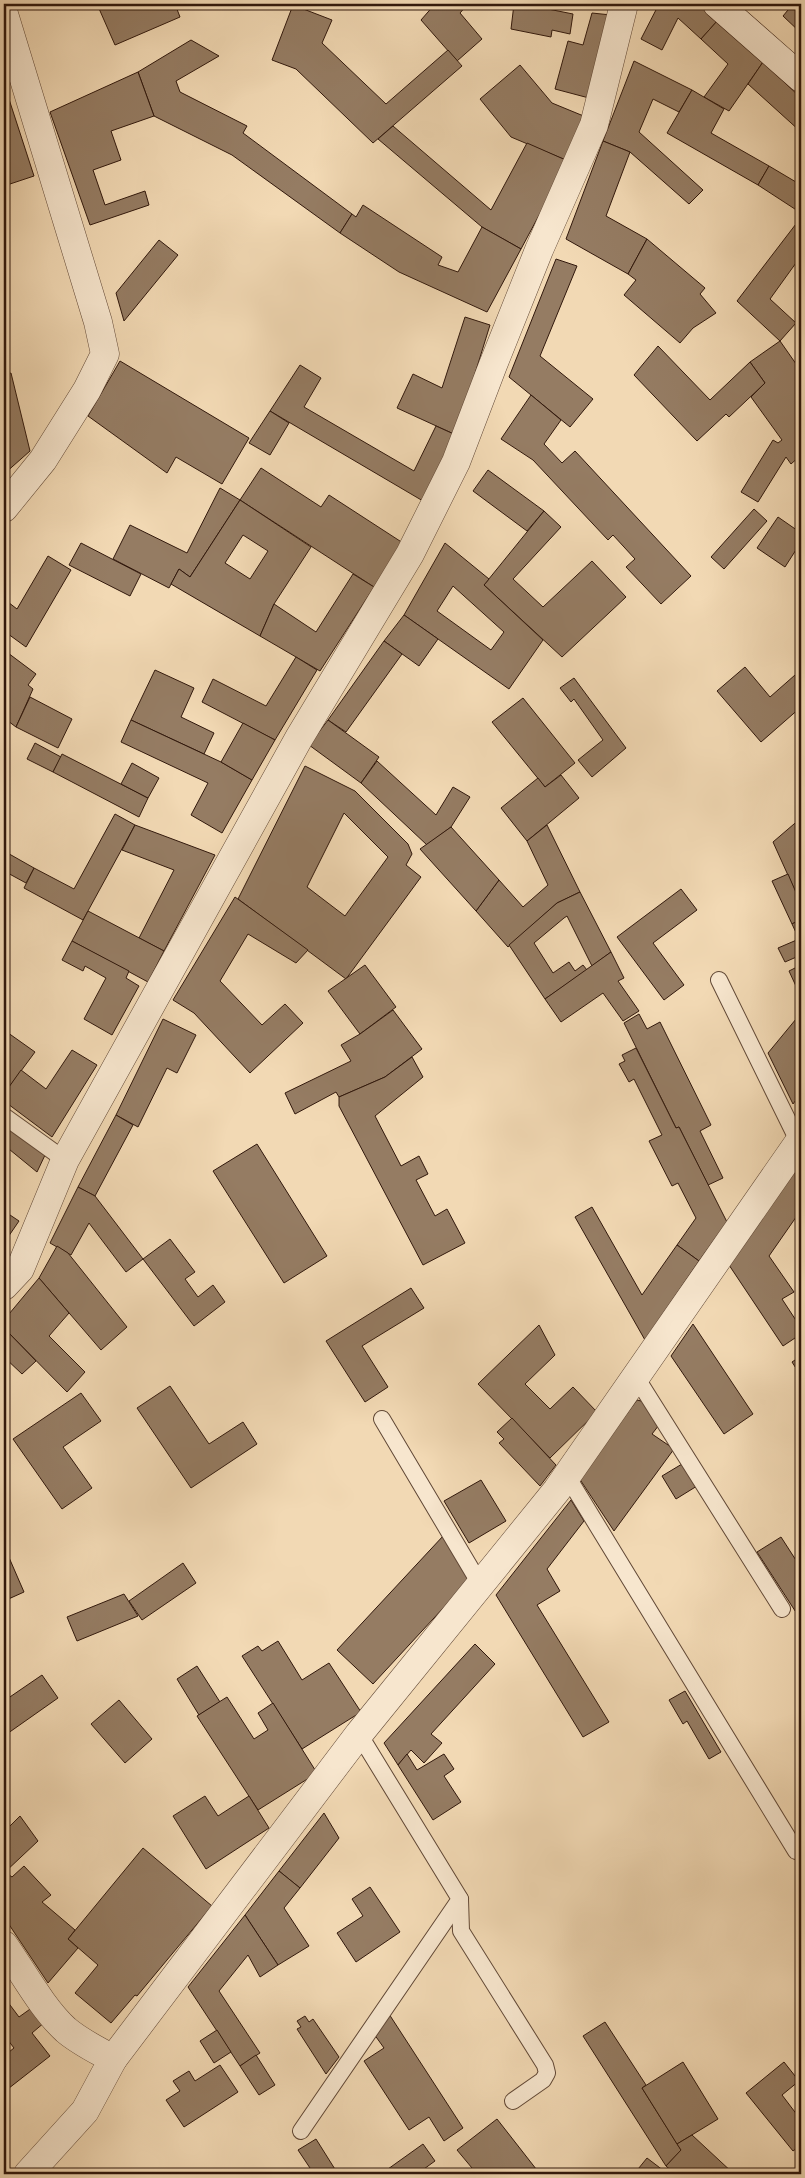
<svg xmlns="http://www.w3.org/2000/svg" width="805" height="2178" font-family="'IM FELL Great Primer',serif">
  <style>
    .building { fill: #957c63; stroke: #31180c; fill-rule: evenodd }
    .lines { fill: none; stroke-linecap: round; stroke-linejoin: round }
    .lane-casing { stroke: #614836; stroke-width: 18 }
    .street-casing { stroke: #614836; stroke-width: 29 }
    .secondary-casing { stroke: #31180c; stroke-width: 29 }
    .lane { stroke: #f7e6ce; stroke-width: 16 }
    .street { stroke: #f7e6ce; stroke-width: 28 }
    .secondary { stroke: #f7e6ce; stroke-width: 28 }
  </style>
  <rect width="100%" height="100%" fill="#f2d9b4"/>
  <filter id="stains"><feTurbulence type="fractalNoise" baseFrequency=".004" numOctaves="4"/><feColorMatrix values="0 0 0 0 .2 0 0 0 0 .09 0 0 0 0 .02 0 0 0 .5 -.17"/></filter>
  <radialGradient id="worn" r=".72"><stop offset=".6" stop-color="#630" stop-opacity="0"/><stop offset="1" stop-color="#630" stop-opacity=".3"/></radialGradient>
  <!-- building -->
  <g class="building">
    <path d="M97 4H175L180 17 115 45Z"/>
    <path d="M435 4H468L460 13 482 39 457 61 421 20Z"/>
    <path d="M514 4H549L548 9 573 14 570 34 552 30 551 37 511 29Z"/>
    <path d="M659 4H700L718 20 701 39 678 18 662 50 641 39Z"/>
    <path d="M793 4H801V33L783 16Z"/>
    <path d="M293 5 332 20 322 43 386 104 448 50 462 66 373 143 296 69 272 60Z"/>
    <path d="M592 13 611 15 589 98 555 89 568 41 583 45Z"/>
    <path d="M718 20 763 62 729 111 704 97 728 64 701 39Z"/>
    <path d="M191 40 219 56 176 81 180 92 247 126 243 133 352 214 340 233 232 155 154 116 138 72Z"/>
    <path d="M634 61 692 90 679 112 653 99 639 132 703 190 689 204 630 152 603 141Z"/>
    <path d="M763 62 801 98V132L748 84Z"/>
    <path d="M520 65 552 103 586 117 568 161 511 137 480 99Z"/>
    <path d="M138 72 154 116 111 131 121 160 93 170 105 205 145 191 149 205 90 225 50 112Z"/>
    <path d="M692 90 724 109 711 133 769 166 758 185 667 133Z"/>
    <path d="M7 93 34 176 4 186V94Z"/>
    <path d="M393 126 491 210 527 143 568 161 521 249 482 227 378 139Z"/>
    <path d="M603 141 630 152 606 216 647 239 628 274 566 239Z"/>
    <path d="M769 166 801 185V213L758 185Z"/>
    <path d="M363 205 442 257 438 265 458 272 482 227 521 249 487 312 399 272 340 233 352 214 356 217Z"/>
    <path d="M799 220 801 222V256L770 299 796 323 780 341 737 301Z"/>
    <path d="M647 239 705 288 700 294 716 313 693 328 680 343 624 295 636 280 628 274Z"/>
    <path d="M159 240 178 255 124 321 116 293Z"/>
    <path d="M556 259 577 266 540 356 593 399 570 427 509 377Z"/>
    <path d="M465 317 490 325 456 435 397 408 413 374 442 388Z"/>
    <path d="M780 341 801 371V455L791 464 786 457 758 502 741 492 773 440 778 443 782 440 751 397 765 383 750 362Z"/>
    <path d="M658 346 710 400 750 362 765 383 729 417 726 414 697 441 634 375Z"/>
    <path d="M120 361 249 438 222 484 176 457 167 473 88 416Z"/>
    <path d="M300 365 321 378 304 407 414 471 436 426 456 435 423 501 270 411Z"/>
    <path d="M11 373 30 451 4 474V375Z"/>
    <path d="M531 395 561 420 544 444 562 463 575 451 691 576 661 604 626 567 635 559 613 535 608 540 533 460 501 439Z"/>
    <path d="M270 411 289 423 270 455 249 443Z"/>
    <path d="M261 468 321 507 329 495 403 543 374 587 240 500Z"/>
    <path d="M488 470 544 511 527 531 473 491Z"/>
    <path d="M220 488 240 500 190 577 179 569 169 588 113 559 130 525 187 553Z"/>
    <path d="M240 500 311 547 274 604 260 636 171 584 179 569 190 577ZM243 535 268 551 250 579 225 563Z"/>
    <path d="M754 509 767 521 724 569 711 557Z"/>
    <path d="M544 511 561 527 513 579 543 607 592 561 626 597 562 657 484 585Z"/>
    <path d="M778 517 801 533V542L785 567 757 548Z"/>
    <path d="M81 543 141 574 130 596 69 565Z"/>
    <path d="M445 543 489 579 484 585 543 640 509 689 404 615ZM453 586 504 632 491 650 437 611Z"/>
    <path d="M48 556 71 570 26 647 4 631V599L17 609Z"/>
    <path d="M353 574 374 587 320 671 260 636 274 604 316 632Z"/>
    <path d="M404 615 438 639 419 666 384 641Z"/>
    <path d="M384 641 402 654 346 732 328 720Z"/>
    <path d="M4 650 36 674 28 685 33 689 16 727 4 718Z"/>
    <path d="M296 657 317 670 275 740 202 702 213 679 266 706Z"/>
    <path d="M745 667 770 697 795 675 801 682V707L761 742 717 691Z"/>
    <path d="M155 670 194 688 181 717 214 733 204 754 131 720Z"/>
    <path d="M574 678 626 748 592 777 578 760 603 740 574 699 571 702 560 688Z"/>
    <path d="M30 697 72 719 58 748 16 727Z"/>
    <path d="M523 698 575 763 545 787 492 722Z"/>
    <path d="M131 720 221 762 252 780 222 833 191 815 208 783 121 742Z"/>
    <path d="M328 720 379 757 361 783 309 745Z"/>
    <path d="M243 723 275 740 252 780 221 762Z"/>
    <path d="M35 743 61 757 53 772 27 759Z"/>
    <path d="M62 754 148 798 139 817 53 772Z"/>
    <path d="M377 761 436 815 453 787 470 797 451 827 427 845 361 783Z"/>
    <path d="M132 763 159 778 148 798 121 784Z"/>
    <path d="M305 766 355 791 408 844 412 854 406 865 421 877 346 979 238 899ZM344 813 388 857 345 916 307 887Z"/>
    <path d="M561 775 579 798 527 841 501 808 538 778 545 787Z"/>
    <path d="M115 814 135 825 83 920 24 888 34 868 74 889Z"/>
    <path d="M801 818V904L773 842Z"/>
    <path d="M135 825 215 855 164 951 139 938 174 870 122 850Z"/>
    <path d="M547 825 580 892 557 903 508 947 476 911 499 880 523 907 548 885 527 841Z"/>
    <path d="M451 827 499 880 476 911 420 849Z"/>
    <path d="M4 851 34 868 26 883 4 871Z"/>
    <path d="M788 874 801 904V919L792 924 772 881Z"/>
    <path d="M681 889 697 910 653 943 684 985 664 1000 617 937Z"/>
    <path d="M580 892 611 952 592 966 567 916 564 918 534 943 553 973 569 962 575 971 583 965 587 970 545 999 509 945 557 903Z"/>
    <path d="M235 897 308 950 296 963 248 934 220 981 262 1025 285 1004 303 1023 250 1073 194 1013 173 1000Z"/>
    <path d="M88 911 164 951 148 982 72 941Z"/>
    <path d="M801 919V955L785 962 778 948 799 939 792 924Z"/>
    <path d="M72 941 129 971 126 978 139 986 112 1035 84 1019 106 978 85 966 83 971 62 960Z"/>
    <path d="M611 952 624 978 618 981 639 1011 623 1021 603 993 561 1022 545 999Z"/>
    <path d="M365 965 396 1007 360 1034 328 991Z"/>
    <path d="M801 965V997L789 971Z"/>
    <path d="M393 1010 422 1049 385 1077 339 1097 336 1092 295 1114 285 1093 351 1061 341 1045 360 1034Z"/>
    <path d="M801 1013V1093L793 1104 768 1053Z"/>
    <path d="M639 1014 647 1029 660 1022 711 1125 700 1131 723 1178 708 1185 679 1127 676 1128 624 1023Z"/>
    <path d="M163 1019 196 1035 177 1073 167 1068 138 1127 116 1115Z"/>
    <path d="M4 1030 35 1052 4 1094Z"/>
    <path d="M636 1048 676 1128 679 1127 727 1222 699 1261 677 1245 696 1218 678 1183 672 1186 649 1141 662 1135 634 1079 629 1082 619 1064 625 1061 622 1055Z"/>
    <path d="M72 1050 97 1065 52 1137 4 1101V1094L21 1070 46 1089Z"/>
    <path d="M412 1057 423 1077 375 1116 401 1166 419 1156 428 1174 416 1180 435 1216 447 1209 465 1243 423 1265 339 1106V1097L385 1077Z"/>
    <path d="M116 1115 133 1125 95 1196 78 1187Z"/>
    <path d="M4 1120 46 1153 37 1172 4 1145Z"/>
    <path d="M257 1144 327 1256 284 1283 213 1171Z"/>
    <path d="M792 1169 801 1176V1210L769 1256 794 1292 782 1299 801 1328V1334L783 1346 727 1262Z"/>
    <path d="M78 1187 95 1196 143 1259 126 1272 89 1223 71 1255 50 1243Z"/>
    <path d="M592 1207 642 1295 677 1245 699 1261 645 1340 575 1217Z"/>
    <path d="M4 1211 19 1221 4 1243Z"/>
    <path d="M170 1239 195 1272 185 1279 198 1297 213 1285 225 1302 194 1326 143 1259Z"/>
    <path d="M57 1246 68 1253 127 1327 101 1350 39 1278Z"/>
    <path d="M39 1278 69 1313 49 1336 85 1372 67 1392 4 1328V1320Z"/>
    <path d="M411 1288 424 1308 362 1346 388 1387 365 1402 326 1341Z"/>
    <path d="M693 1324 753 1414 724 1434 671 1356Z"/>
    <path d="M539 1325 555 1355 525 1384 550 1409 573 1387 597 1412 550 1458 478 1384Z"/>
    <path d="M4 1328 36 1361 22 1374 4 1357Z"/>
    <path d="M801 1356V1376L792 1362Z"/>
    <path d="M170 1386 209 1444 243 1422 257 1444 191 1488 137 1408Z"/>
    <path d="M81 1393 101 1421 63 1447 92 1488 62 1509 13 1439Z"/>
    <path d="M637 1400 645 1402 659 1425 652 1434 674 1449 614 1531 579 1478Z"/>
    <path d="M512 1418 556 1465 540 1486 499 1443 504 1439 497 1432Z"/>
    <path d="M682 1464 697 1486 676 1499 662 1476Z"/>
    <path d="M481 1480 506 1521 469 1543 444 1501Z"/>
    <path d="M571 1500 584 1521 547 1569 560 1591 537 1605 609 1722 583 1737 496 1595Z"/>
    <path d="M444 1535 470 1579 373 1684 337 1650Z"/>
    <path d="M781 1537 801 1568V1620L757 1552Z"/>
    <path d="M4 1546 24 1592 4 1601Z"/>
    <path d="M183 1563 196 1583 142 1620 129 1601Z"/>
    <path d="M124 1594 138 1616 77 1641 67 1617Z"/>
    <path d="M278 1641 302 1680 329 1663 361 1712 302 1749 242 1656 258 1646 262 1651Z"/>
    <path d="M475 1644 495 1664 431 1734 442 1743 424 1763 411 1750 398 1765 384 1743Z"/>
    <path d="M197 1666 220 1702 199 1715 177 1679Z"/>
    <path d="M42 1675 58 1698 4 1736V1701Z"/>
    <path d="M685 1691 721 1752 709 1759 687 1721 683 1724 669 1700Z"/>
    <path d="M227 1697 254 1739 268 1730 258 1713 273 1703 317 1773 258 1810 197 1716Z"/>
    <path d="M119 1700 152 1739 125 1763 91 1724Z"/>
    <path d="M407 1754 417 1770 444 1754 454 1769 444 1776 461 1802 433 1820 398 1765Z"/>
    <path d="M205 1796 218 1816 249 1796 269 1828 206 1869 173 1816Z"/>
    <path d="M324 1813 339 1838 300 1888 279 1871Z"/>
    <path d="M20 1816 38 1841 4 1873V1832Z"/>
    <path d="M143 1848 212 1906 137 1996 135 1995 111 2023 75 1993 98 1965 68 1939Z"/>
    <path d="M24 1866 51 1895 42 1902 75 1930 68 1939 78 1948 48 1983 4 1917V1873L5 1872 12 1877Z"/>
    <path d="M279 1871 300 1888 284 1908 309 1946 278 1965 245 1915Z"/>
    <path d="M370 1887 400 1932 356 1962 337 1933 363 1916 352 1899Z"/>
    <path d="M245 1915 278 1965 260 1977 248 1955 219 1991 260 2053 240 2066 188 1987Z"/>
    <path d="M4 1997 19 2017 33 2007 45 2022 32 2033 50 2056 4 2092V2056L14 2048 4 2035Z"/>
    <path d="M389 2014 463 2128 444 2141 429 2117 409 2130 364 2061 384 2048 374 2034Z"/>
    <path d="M305 2016 309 2022 313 2019 339 2057 326 2074 297 2029 301 2027 297 2021Z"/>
    <path d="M605 2022 646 2085 642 2088 681 2150 666 2166 583 2036Z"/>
    <path d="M217 2030 231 2052 214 2063 200 2041Z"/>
    <path d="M256 2055 275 2085 259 2095 240 2066Z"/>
    <path d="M683 2062 718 2119 677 2144 642 2088Z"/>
    <path d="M784 2062 799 2081 782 2095 801 2120V2145L793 2151 746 2093Z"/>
    <path d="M220 2065 238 2092 184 2127 166 2100 180 2091 173 2081 189 2071 195 2081Z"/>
    <path d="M497 2119 540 2174H477L457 2150Z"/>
    <path d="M692 2135 734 2174H675L666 2166 681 2150 677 2144Z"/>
    <path d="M316 2139 338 2174H314L298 2150Z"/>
    <path d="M423 2144 435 2161 417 2174H381Z"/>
    <path d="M647 2158 668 2174H634Z"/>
  </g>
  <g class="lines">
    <defs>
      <g id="lane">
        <path d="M719 980 801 1147"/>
        <path d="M4 1116 65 1160"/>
        <path d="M636 1377 782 1609"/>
        <path d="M382 1419 480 1584"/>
        <path d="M567 1476 796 1851"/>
        <path d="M460 1899 461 1931 545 2065 547 2073 543 2080 513 2101"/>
        <path d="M301 2131 460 1899 359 1734"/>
      </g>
      <g id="street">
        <path d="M4 14 98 322 105 354 87 390 43 460 4 508"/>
        <path d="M4 1286 20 1269 65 1160 299 738 410 554 456 462 493 365 539 250 594 125 624 4"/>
        <path d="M4 1945C23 1972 42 2008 66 2030 80 2042 97 2050 113 2059L85 2111 28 2174"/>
        <path d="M113 2059 359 1734 557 1490 801 1139"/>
      </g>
      <path id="secondary" d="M717 4 801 78"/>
    </defs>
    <!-- lane casing -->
    <use href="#lane" class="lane-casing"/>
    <!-- street casing -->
    <use href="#street" class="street-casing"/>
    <!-- secondary casing -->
    <use href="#secondary" class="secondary-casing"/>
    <!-- lane -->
    <use href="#lane" class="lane"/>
    <!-- street -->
    <use href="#street" class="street"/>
    <!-- secondary -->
    <use href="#secondary" class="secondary"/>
  </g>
  <!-- margin -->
  <rect width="805" height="2178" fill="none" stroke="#f2d9b4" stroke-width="20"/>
  <rect x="5" y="5" width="795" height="2168" fill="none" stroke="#31180c" stroke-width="2.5"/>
  <rect x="10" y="10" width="785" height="2158" fill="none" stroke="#31180c"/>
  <rect width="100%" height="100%" filter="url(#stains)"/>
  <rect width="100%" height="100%" fill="url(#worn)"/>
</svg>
